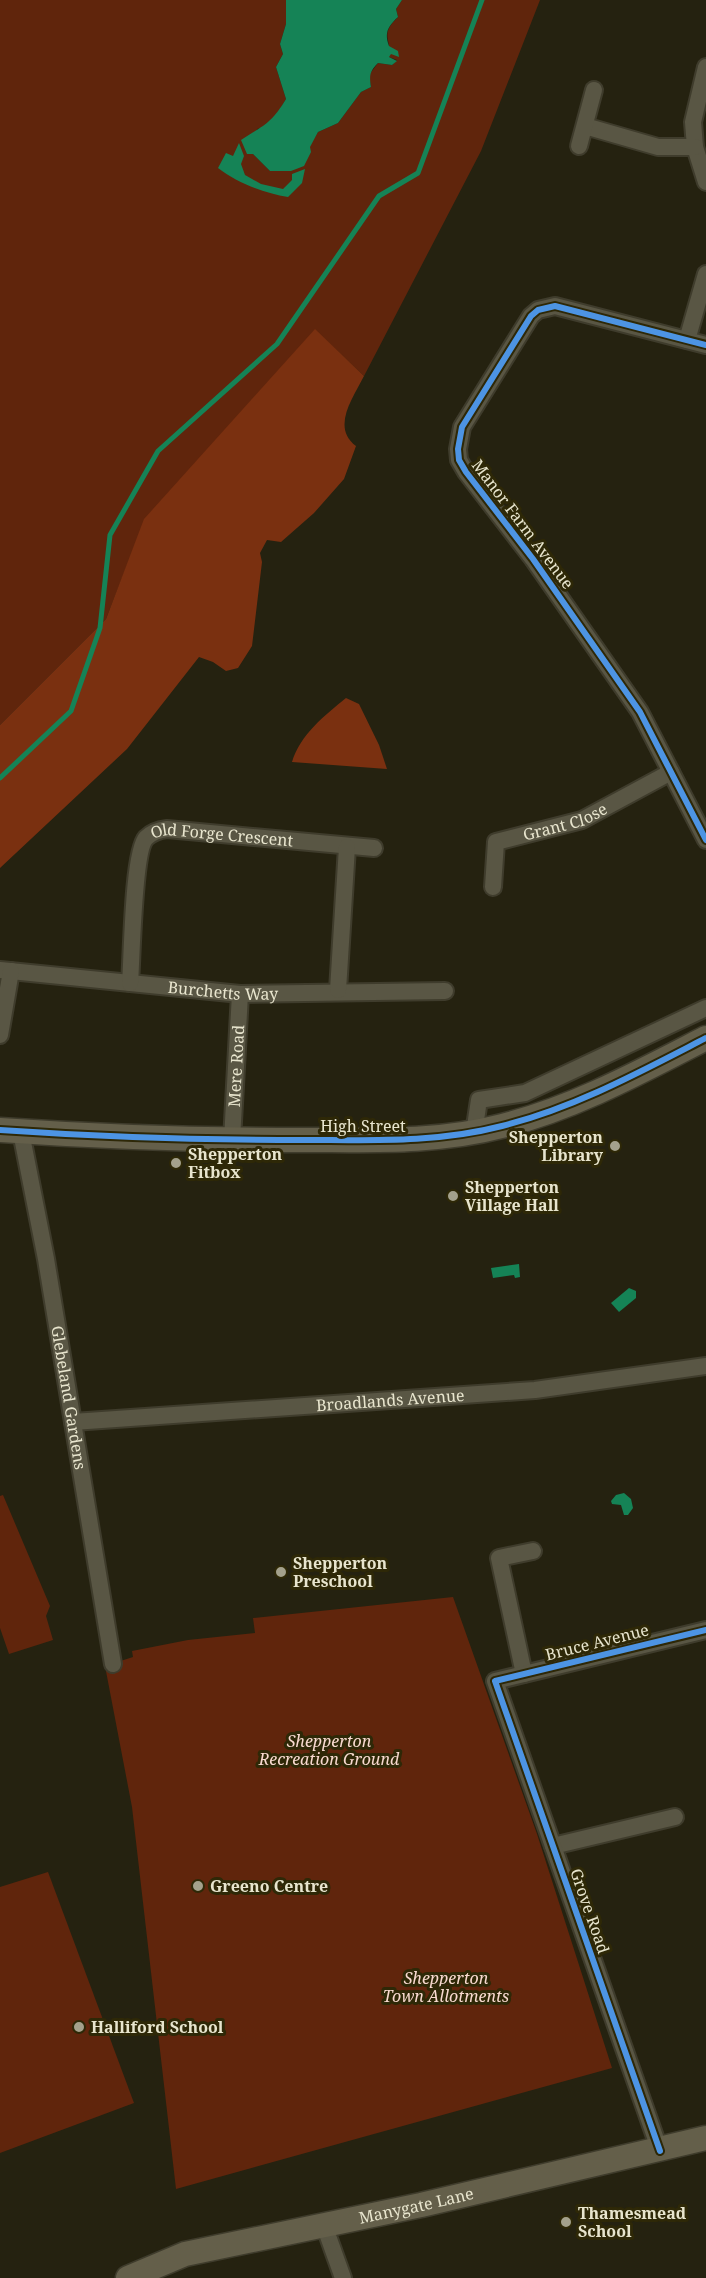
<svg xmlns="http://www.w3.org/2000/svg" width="706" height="2278" font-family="'Noto Serif',serif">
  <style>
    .green { fill: #60250c }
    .forest { fill: #7a3010 }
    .water { fill: #158356 }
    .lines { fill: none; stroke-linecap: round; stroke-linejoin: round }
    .stream { stroke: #158356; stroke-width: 5 }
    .street-casing { stroke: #3f3c2c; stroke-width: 20 }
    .secondary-casing { stroke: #3f3c2c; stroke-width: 27 }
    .street { stroke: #595644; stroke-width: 16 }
    .secondary { stroke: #645f4a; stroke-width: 24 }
    .cycleway-casing { stroke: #2e2807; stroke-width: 10 }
    .cycleway { stroke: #4d94e3; stroke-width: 6 }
    .poi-dot { fill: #a4a18c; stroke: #2e2807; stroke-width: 2 }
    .labels { text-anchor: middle; stroke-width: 6; stroke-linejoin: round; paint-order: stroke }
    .street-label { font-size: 16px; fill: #e8e5ce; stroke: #2e2807 }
    .poi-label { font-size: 16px; font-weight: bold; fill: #e8e5ce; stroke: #2e2807; text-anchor: start }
    .park-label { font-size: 16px; font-style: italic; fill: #f9dad0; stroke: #2e2807 }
  </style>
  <rect width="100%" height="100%" fill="#252210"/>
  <!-- green -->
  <g class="green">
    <path d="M0 0H286V24L280 44 283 54 276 67 286 99C279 111 272 126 257 129L253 154 270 171 309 147 318 132 338 123 361 92 371 87 369 75 378 63 392 65 397 60 389 57C392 38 379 35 398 17L396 9 402 0H540L481 151 364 376 315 330 145 519 106 619 0 725Z"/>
    <path d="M3 1495 50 1606 46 1616 53 1640 9 1654 0 1628V1496Z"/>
    <path d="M453 1597 537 1834 612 2068 176 2189 132 1807 105 1666 133 1657 132 1651 188 1640 255 1633 253 1618Z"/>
    <path d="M48 1872 134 2103 0 2153V1887Z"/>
  </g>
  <!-- forest -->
  <g class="forest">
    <path d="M315 329 364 376C353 398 331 427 356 446L344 479 314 513 281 542 267 540 260 553 262 562 252 646 238 668 226 671 213 662 199 657 127 749 0 868V725L106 619 144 519Z"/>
    <path d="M346 698 359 704 379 745 387 769 292 762C300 735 325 715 346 698Z"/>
  </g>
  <!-- water -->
  <g class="water">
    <path d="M286 0H402L396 9 398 17C388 26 384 33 389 46L398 51 399 57 391 54 389 57 397 61 392 65 378 63C370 71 369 75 371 87L361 92 338 123 318 132 310 147 311 152 304 166 291 171H270L253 154H247L241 140C264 125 271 124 286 99L276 67 283 54 280 44 286 24Z"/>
    <path d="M239 143 244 156 241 164 245 175 261 184 283 189 292 180V174L305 169 302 183 288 197C264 193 237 183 218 168L226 153 233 156Z"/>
    <path d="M519 1264 520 1277 515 1278 514 1275 493 1278 491 1268Z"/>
    <path d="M629 1288 636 1291V1298L619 1312 611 1303Z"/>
    <path d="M624 1493 631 1499 633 1508 628 1515H624L621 1505 612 1504 611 1501 616 1495Z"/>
  </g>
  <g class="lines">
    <!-- stream -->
    <path class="stream" d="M0 778 71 711 100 628 110 535 158 451 277 344 379 196 418 173 482 0"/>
    <defs>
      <g id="street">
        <path d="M706 67 693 122 695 147 706 182"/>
        <path d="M585 126 658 147H695"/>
        <path d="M579 146 594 90"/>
        <path d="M687 340 706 274"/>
        <path d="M706 345 555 306 538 310 531 316 462 427 458 449 459 460 466 472 533 559 640 712 706 840"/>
        <path id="s1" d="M493 887 496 842 582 820 671 772"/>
        <path id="s2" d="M0 970 240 994 445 991"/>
        <path id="s3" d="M130 983C132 959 133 852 146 838 152 832 159 830 167 829L374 848"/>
        <path d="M338 990 347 847"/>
        <path d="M0 1035 11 971"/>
        <path id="s4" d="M21 1132 46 1259 113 1664"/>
        <path d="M474 1133 479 1100 525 1093 706 1008"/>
        <path id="s5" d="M232 1140 240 994"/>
        <path id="s6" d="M73 1422 535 1390 706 1366"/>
        <path d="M524 1674 499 1558 533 1551"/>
        <path d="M553 1846 675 1817"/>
        <path d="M660 2151 495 1681 706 1630"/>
        <path d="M324 2225 343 2278"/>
      </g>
      <g id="secondary">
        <path d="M0 1130C101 1137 202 1140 304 1140 371 1140 437 1143 502 1126 574 1108 640 1072 706 1038"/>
        <path id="s7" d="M128 2278 185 2254 421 2205 706 2138"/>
      </g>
    </defs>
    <!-- street casing -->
    <use href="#street" class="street-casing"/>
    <!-- secondary casing -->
    <use href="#secondary" class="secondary-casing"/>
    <!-- street -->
    <use href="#street" class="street"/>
    <!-- secondary -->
    <use href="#secondary" class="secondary"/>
    <defs>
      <g id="cycleway">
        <path d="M706 345 555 306 538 310 531 316 462 427 458 449 459 460 466 472 533 559 640 712 706 840"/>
        <path d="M0 1130C101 1137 202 1140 304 1140 371 1140 437 1143 502 1126 574 1108 640 1072 706 1038"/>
        <path d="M660 2151 495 1681 706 1630"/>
      </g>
    </defs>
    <!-- cycleway casing -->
    <use href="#cycleway" class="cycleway-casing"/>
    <!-- cycleway -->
    <use href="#cycleway" class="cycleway"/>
  </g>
  <!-- markers -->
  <g class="poi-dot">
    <circle cx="615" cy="1146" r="6"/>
    <circle cx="176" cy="1163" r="6"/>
    <circle cx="453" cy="1196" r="6"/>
    <circle cx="281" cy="1572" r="6"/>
    <circle cx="198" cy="1886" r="6"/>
    <circle cx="79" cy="2027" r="6"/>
    <circle cx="566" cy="2222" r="6"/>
  </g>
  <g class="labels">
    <!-- street labels -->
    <g class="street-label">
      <text transform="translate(523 524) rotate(53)" y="6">Manor Farm Avenue</text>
      <text dy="6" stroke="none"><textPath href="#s1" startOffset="117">Grant Close</textPath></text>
      <text dy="6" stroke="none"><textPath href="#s3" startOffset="225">Old Forge Crescent</textPath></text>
      <text dy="6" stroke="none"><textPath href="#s2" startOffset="224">Burchetts Way</textPath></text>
      <text dy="6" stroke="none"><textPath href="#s5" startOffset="74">Mere Road</textPath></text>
      <text x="363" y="1132">High Street</text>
      <text dy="6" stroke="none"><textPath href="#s4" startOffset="270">Glebeland Gardens</textPath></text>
      <text dy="6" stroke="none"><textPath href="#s6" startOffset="318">Broadlands Avenue</textPath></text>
      <text transform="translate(597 1642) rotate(-14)" y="6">Bruce Avenue</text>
      <text transform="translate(590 1911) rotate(71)" y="6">Grove Road</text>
      <text dy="6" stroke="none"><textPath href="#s7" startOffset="298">Manygate Lane</textPath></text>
    </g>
    <!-- poi labels -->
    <g class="poi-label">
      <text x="603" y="1143" text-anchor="end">Shepperton<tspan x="603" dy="18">Library</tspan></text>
      <text x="188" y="1160">Shepperton<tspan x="188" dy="18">Fitbox</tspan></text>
      <text x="465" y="1193">Shepperton<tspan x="465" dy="18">Village Hall</tspan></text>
      <text x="293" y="1569">Shepperton<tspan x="293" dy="18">Preschool</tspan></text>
      <text x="210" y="1892">Greeno Centre</text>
      <text x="91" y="2033">Halliford School</text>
      <text x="578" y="2219">Thamesmead<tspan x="578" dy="18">School</tspan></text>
    </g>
    <!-- park labels -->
    <g class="park-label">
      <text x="329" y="1747">Shepperton<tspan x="329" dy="18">Recreation Ground</tspan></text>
      <text x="446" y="1984">Shepperton<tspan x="446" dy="18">Town Allotments</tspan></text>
    </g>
  </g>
</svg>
